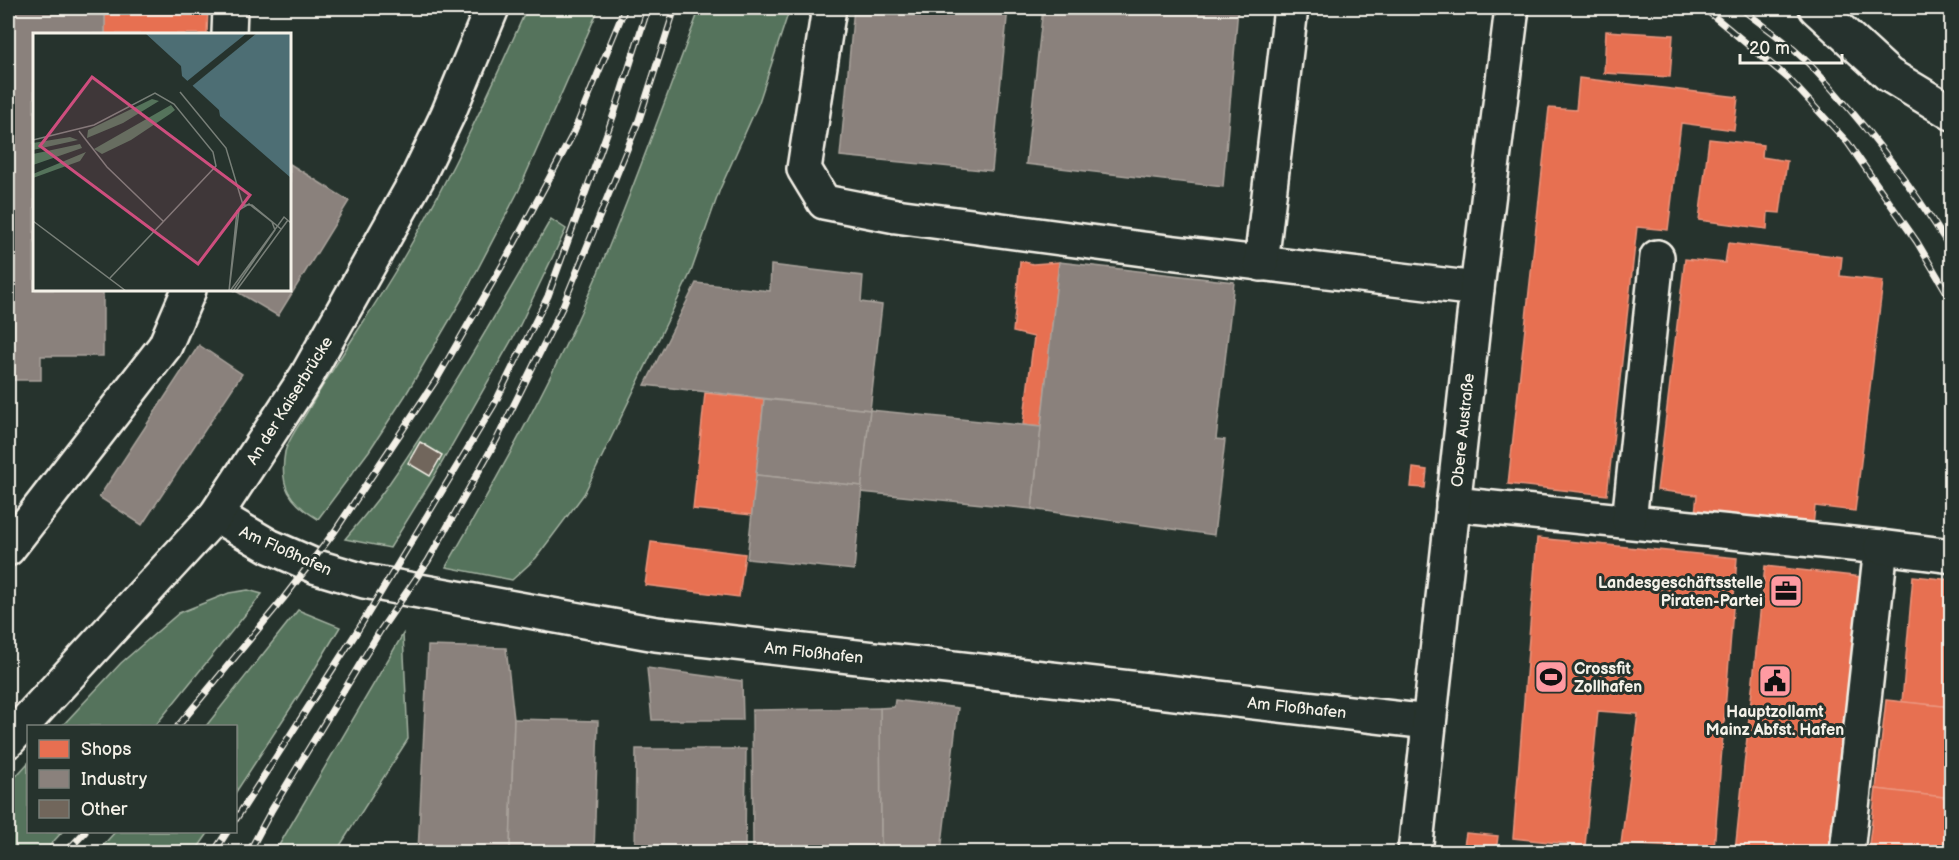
<svg xmlns="http://www.w3.org/2000/svg" width="1959" height="860" font-family="'Balsamiq Sans',sans-serif">
  <style>
    .green { fill: #55735b; stroke: #a4b2a2; stroke-width: 1.5 }
    .shops { fill: #e76f51; stroke: #eb967e; stroke-width: 1.5 }
    .industry { fill: #8a817c; stroke: #aaa39c; stroke-width: 1.5 }
    .building { fill: #71665b; stroke: #f4f1e8; stroke-width: 1.5 }
    .lines { fill: none; stroke-linecap: round; stroke-linejoin: round }
    .minor-casing { stroke: #f4f1e8; stroke-width: 38 }
    .minor { stroke: #26332d; stroke-width: 33 }
    .rail-casing { stroke: #f4f1e8; stroke-width: 7 }
    .rail { stroke: #26332d; stroke-width: 4.5; stroke-dasharray: 14; stroke-linecap: butt }
    .labels { text-anchor: middle; stroke-width: 6; stroke-linejoin: round; paint-order: stroke }
    .street-label { font-size: 16px; fill: #f4f1e8; stroke: #26332d }
    .poi-label { font-size: 16px; font-weight: bold; fill: #f4f1e8; stroke: #26332d; text-anchor: end }
    .inset-road { fill: none; stroke: #787f78; stroke-width: 1.5 }
    .view { fill: #ce4e7e; fill-opacity: 0.15; stroke: #ce4e7e; stroke-width: 3 }
    .inset-edge { fill: none; stroke: #f4f1e8; stroke-width: 3 }
  </style>
  <rect width="100%" height="100%" fill="#26332d"/>
  <filter id="ink" filterUnits="userSpaceOnUse"><feTurbulence type="fractalNoise" baseFrequency=".0167" numOctaves="2"/><feDisplacementMap in="SourceGraphic" scale="12" xChannelSelector="R" yChannelSelector="G"/><feConvolveMatrix kernelMatrix="1 2 1 2 8 2 1 2 1" color-interpolation-filters="sRGB"/></filter>
  <g filter="url(#ink)">
    <!-- green -->
    <g class="green">
      <path d="M527 8H599L519 190 462 299 405 396 369 451 318 519C289 502 279 486 285 452 288 439 300 424 307 412 338 358 375 307 406 253 452 174 490 91 527 8Z"/>
      <path d="M700 8H790L759 102 720 189 691 272 584 494 536 558 512 580 446 567C494 484 545 393 584 305 627 208 662 107 700 8Z"/>
      <path d="M551 219 566 229 519 327 432 480 390 548 345 539C360 521 375 504 388 485 447 400 499 309 551 219Z"/>
      <path d="M248 590 262 594 155 726H62L121 663 179 613 229 593Z"/>
      <path d="M298 610 340 627 301 692 236 792V726H206Z"/>
      <path d="M403 634 408 739 336 852H275Z"/>
      <path d="M28 763V832H62L44 852H8V785Z"/>
      <path d="M115 832H209L195 852H97Z"/>
    </g>
    <!-- shops -->
    <g class="shops">
      <path d="M105 8H208L207 34H105Z"/>
      <path d="M1606 31 1673 35 1670 77 1604 73Z"/>
      <path d="M1579 78 1738 97 1734 130 1681 123 1668 230 1637 227 1607 495 1508 484 1549 108 1576 110Z"/>
      <path d="M1709 139 1763 145 1762 157 1787 161 1780 213 1768 212 1767 229 1699 220Z"/>
      <path d="M1728 243 1842 257 1840 276 1883 281 1855 511 1815 506 1813 527 1695 513 1697 495 1657 490 1685 259 1725 263Z"/>
      <path d="M1020 261 1033 264 1059 262 1041 427 1023 425 1034 337 1013 332Z"/>
      <path d="M705 393 764 399 752 515 693 509Z"/>
      <path d="M1413 468 1427 470 1425 488 1411 487Z"/>
      <path d="M1537 538 1737 558 1714 849 1621 844 1638 714 1598 711 1585 846 1513 838Z"/>
      <path d="M651 542 745 554 739 597 645 585Z"/>
      <path d="M1765 566 1862 577 1833 852H1735Z"/>
      <path d="M1913 576 1952 580V707L1902 702Z"/>
      <path d="M1886 700 1952 707V798L1876 789Z"/>
      <path d="M1876 789 1952 798V852H1868Z"/>
      <path d="M1466 833 1498 836 1496 852H1463Z"/>
    </g>
    <!-- industry -->
    <g class="industry">
      <path d="M8 8H11L8 380Z"/>
      <path d="M11 8H105V34H34V290H103V356H41V380H8Z"/>
      <path d="M854 8H1008L992 171 840 156Z"/>
      <path d="M1043 8H1238L1223 187 1026 164Z"/>
      <path d="M290 164 349 201 278 316 234 290H290Z"/>
      <path d="M1059 262 1234 282 1216 439 1225 440 1214 535 1032 509Z"/>
      <path d="M771 265 863 276 861 302 882 305 870 410 645 385 696 283 770 291Z"/>
      <path d="M199 345 242 374 142 525 99 497Z"/>
      <path d="M764 399 870 410 862 486 756 475Z"/>
      <path d="M870 410 1041 427 1032 509 861 492Z"/>
      <path d="M756 475 862 486 854 570 747 559Z"/>
      <path d="M428 646 506 648 514 719 510 851 563 852H418Z"/>
      <path d="M647 668 742 681 743 720H652Z"/>
      <path d="M895 700 958 708 941 852H881L880 708 894 707Z"/>
      <path d="M880 708 881 852H753L752 710Z"/>
      <path d="M514 719 598 721 594 852 510 851Z"/>
      <path d="M636 749H746L745 852H635Z"/>
    </g>
    <!-- building -->
    <path class="building" d="M420 442 442 455 430 476 408 463Z"/>
    <g class="lines">
      <defs>
        <g id="minor">
          <path d="M829 8 804 169 824 202 896 216 1143 249 1477 289"/>
          <path d="M1816 8 1889 75 1952 113"/>
          <path d="M229 34 230 8"/>
          <path d="M1261 264 1291 8"/>
          <path d="M1453 504 1881 547 1847 852"/>
          <path d="M216 515 269 546 317 567 364 581 656 634 1429 722"/>
          <path d="M1629 521 1657 257"/>
          <path d="M1881 547 1952 556"/>
          <path d="M8 549 165 346 189 290"/>
          <path d="M8 741 216 515 306 377 417 179 448 114 492 8"/>
          <path d="M1415 852 1477 289 1512 8"/>
        </g>
      </defs>
      <!-- minor casing -->
      <use href="#minor" class="minor-casing"/>
      <!-- minor -->
      <use href="#minor" class="minor"/>
      <defs>
        <g id="rail">
          <path d="M1704 8 1789 79 1848 143 1917 242 1952 301"/>
          <path d="M1741 8C1764 27 1791 44 1811 66 1864 122 1912 186 1952 251"/>
          <path d="M178 726 283 599 335 531 438 377 506 259 573 134 625 8"/>
          <path d="M236 819 358 630 494 405 548 296 615 111 648 8"/>
          <path d="M66 852 85 832"/>
          <path d="M214 852 227 832"/>
          <path d="M249 852 271 811 380 631 428 561 497 439 562 308 639 120 675 8"/>
        </g>
      </defs>
      <!-- rail casing -->
      <use href="#rail" class="rail-casing"/>
      <!-- rail -->
      <use href="#rail" class="rail"/>
    </g>
  </g>
  <!-- icons -->
  <defs>
    <symbol id="office-square" viewBox="-11 -11 22 22"><rect x="-9" y="-9" width="18" height="18" rx="4" fill="#ff9aa2" stroke="#26332d"/><path d="M-6-3h4V-5.5h4V-3h4V5H-6ZM-1-4.5V-3h2v-1.5ZM-6 0V1H6V0Z" fill="#111"/></symbol>
    <symbol id="stadium-square" viewBox="-11 -11 22 22"><rect x="-9" y="-9" width="18" height="18" rx="4" fill="#ff9aa2" stroke="#26332d"/><path d="M0-5a6.5 5 0 1 0 0 10a6.5 5 0 1 0 0-10ZM-3.5-1.8h7v3.6h-7Z" fill="#111"/></symbol>
    <symbol id="civic-square" viewBox="-11 -11 22 22"><rect x="-9" y="-9" width="18" height="18" rx="4" fill="#ff9aa2" stroke="#26332d"/><path d="M-.6-6.5H3V-4.5H.6V-3L4-1V1h2V6H-6V1h2V-1L-.6-3ZM-1.2 2.5V6h2.4V2.5Z" fill="#111"/></symbol>
  </defs>
  <g fill-rule="evenodd">
    <use href="#office-square" x="1767" y="572" width="38" height="38"/>
    <use href="#stadium-square" x="1532" y="658" width="38" height="38"/>
    <use href="#civic-square" x="1756" y="662" width="38" height="38"/>
  </g>
  <g class="labels">
    <!-- street labels -->
    <g class="street-label">
      <text transform="translate(289 400) rotate(-58)" y="6">An der Kaiserbrücke</text>
      <text transform="translate(1462 430) rotate(-84)" y="6">Obere Austraße</text>
      <text transform="translate(286 550) rotate(24)" y="6">Am Floßhafen</text>
      <text transform="translate(814 652) rotate(6)" y="6">Am Floßhafen</text>
      <text transform="translate(1297 707) rotate(6)" y="6">Am Floßhafen</text>
    </g>
    <!-- poi labels -->
    <g class="poi-label">
      <text x="1763" y="588">Landesgeschäftsstelle<tspan x="1763" dy="18">Piraten-Partei</tspan></text>
      <text x="1574" y="674" text-anchor="start">Crossfit<tspan x="1574" dy="18">Zollhafen</tspan></text>
      <text x="1775" y="717" text-anchor="middle">Hauptzollamt<tspan x="1775" dy="18">Mainz Abfst. Hafen</tspan></text>
    </g>
  </g>
  <!-- overview -->
  <g transform="translate(33 33)">
    <rect width="258" height="258" fill="#26332d"/>
    <path d="M119 66 126 68 90 90 54 105 55 97ZM138 72 142 77 137 81 98 107 69 121 61 116ZM37 104 45 107 0 117V110ZM47 111 49 115 0 132V121ZM53 119 47 128 0 145V141Z" fill="#55735b"/>
    <path d="M112 0H258V145L187 83 186 77 149 43 148 33Z" fill="#4d6e74"/>
    <path d="M214 0H224L158 54 153 49Z" fill="#26332d"/>
    <path class="inset-road" d="M147 59 193 115 210 172M46 98 74 134 130 188M0 107 61 92 122 60 141 71 180 119 183 133 77 245M210 172H219L248 196M0 188 93 258M196 258 206 177 210 172M196 258 204 178 216 171 239 189 242 197 200 258M197 258 251 184 258 190M203 258 255 187"/>
    <path class="view" d="M59 44 217 162 165 231 7 113Z"/>
    <rect width="258" height="258" class="inset-edge"/>
  </g>
  <!-- margin -->
  <rect width="1959" height="860" fill="none" stroke="#26332d" stroke-width="30"/>
  <rect x="15" y="15" width="1929" height="830" fill="none" stroke="#f4f1e8" stroke-width="2" filter="url(#ink)"/>
  <!-- legend -->
  <rect x="27" y="725" width="210" height="108" fill="#26332d" stroke="#787f78" stroke-width="1.5"/>
  <rect x="39" y="740" width="30" height="18" fill="#e76f51" stroke="#787f78" stroke-width="1.5"/>
  <text x="81" y="755" font-size="18" fill="#f4f1e8">Shops</text>
  <rect x="39" y="770" width="30" height="18" fill="#8a817c" stroke="#787f78" stroke-width="1.5"/>
  <text x="81" y="785" font-size="18" fill="#f4f1e8">Industry</text>
  <rect x="39" y="800" width="30" height="18" fill="#71665b" stroke="#787f78" stroke-width="1.5"/>
  <text x="81" y="815" font-size="18" fill="#f4f1e8">Other</text>
  <!-- scale -->
  <path d="M1740 54v9h102v-9" fill="none" stroke="#f4f1e8" stroke-width="3"/>
  <text x="1749" y="54" font-size="18" fill="#f4f1e8" stroke="#26332d" stroke-width="4.5" paint-order="stroke">20 m</text>
</svg>
